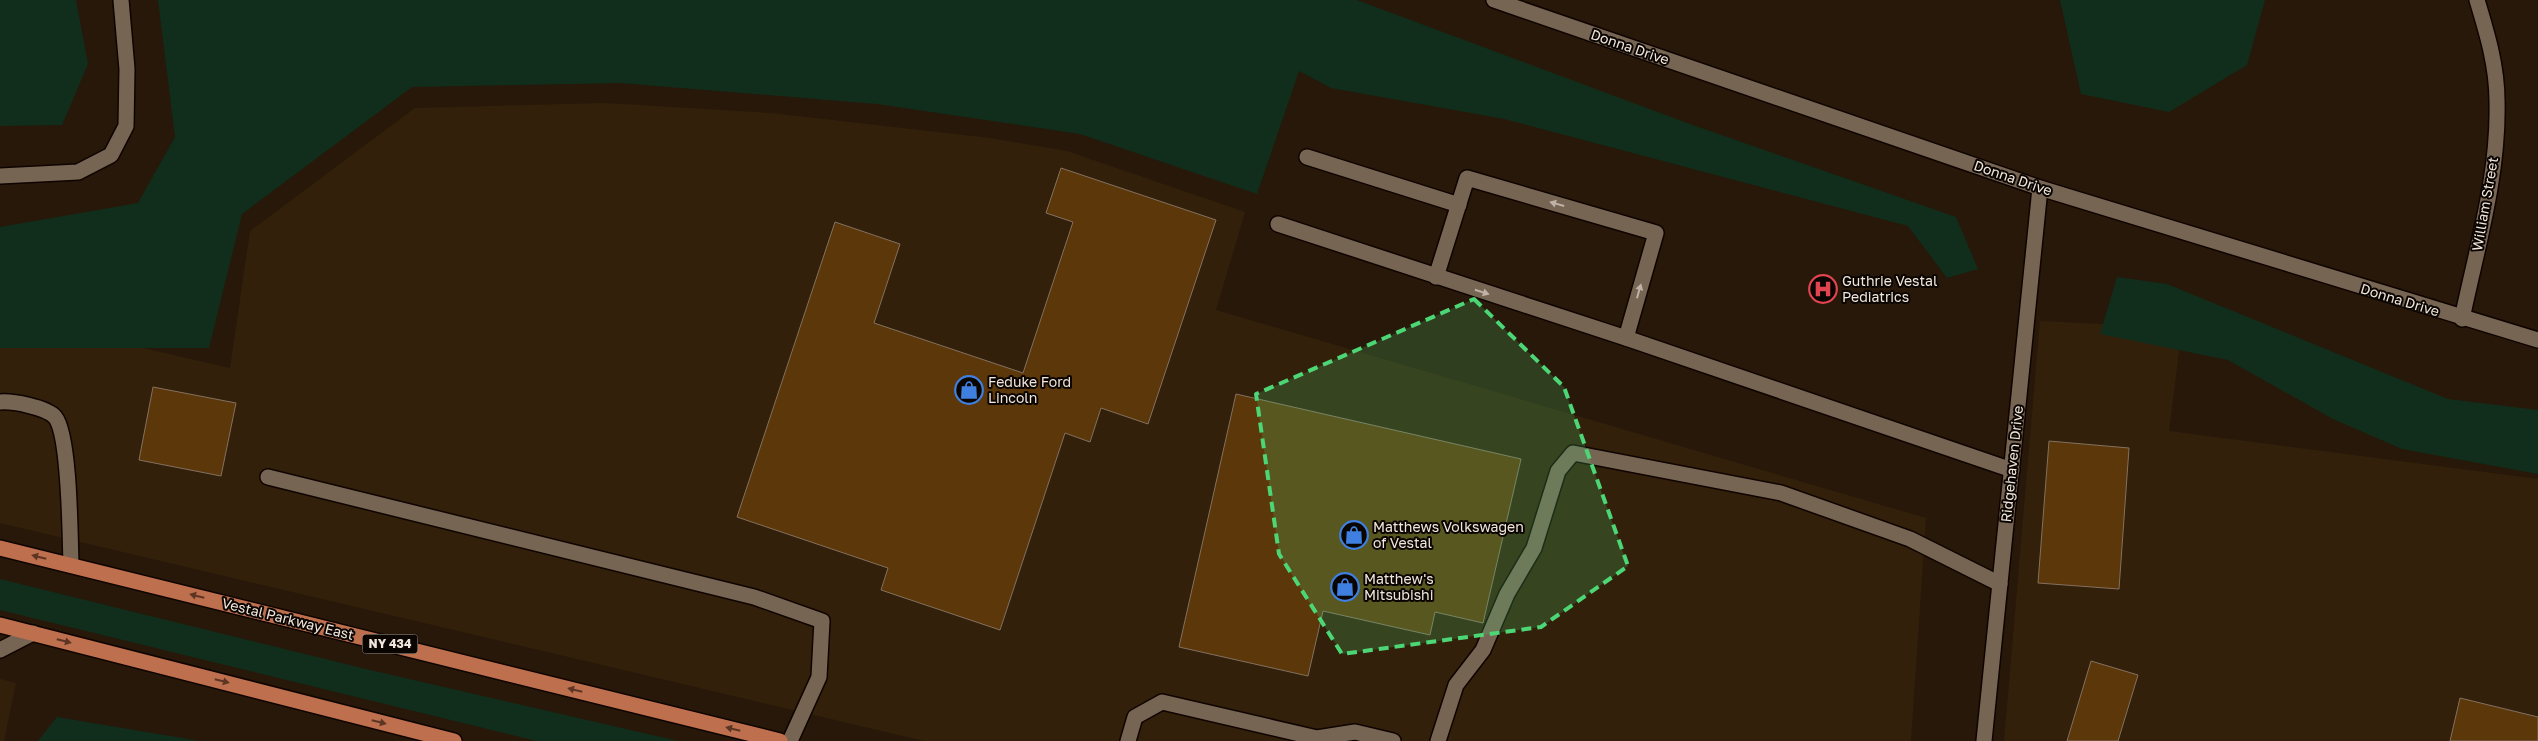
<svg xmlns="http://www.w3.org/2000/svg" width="2538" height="741" font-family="'Golos Text',sans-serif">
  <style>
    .built { fill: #33200b }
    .green { fill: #112e1c }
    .building { fill: #5c370a; stroke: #837160 }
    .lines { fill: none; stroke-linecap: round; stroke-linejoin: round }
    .service-casing { stroke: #0f0400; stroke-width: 18 }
    .minor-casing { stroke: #0f0400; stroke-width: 18 }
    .primary-casing { stroke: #0f0400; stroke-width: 18 }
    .service { stroke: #776554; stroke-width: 15 }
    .minor { stroke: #776554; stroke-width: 15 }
    .primary { stroke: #be6f4d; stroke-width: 15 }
    .oneway { fill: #c0b2a6 }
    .oneway2 { fill: #5c3524 }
    .marked { fill: #4dd676; fill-opacity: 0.2; stroke: #4dd676; stroke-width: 4; stroke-dasharray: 10 6; stroke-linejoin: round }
    .labels { text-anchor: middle; stroke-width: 4; stroke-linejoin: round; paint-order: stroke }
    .shield { fill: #0b0502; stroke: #aba29b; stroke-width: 1 }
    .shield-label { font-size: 12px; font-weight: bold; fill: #f0e6dc }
    .street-label { font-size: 14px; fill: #f0e6dc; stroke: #0b0502 }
    .poi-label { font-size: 14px; fill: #f0e6dc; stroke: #0b0502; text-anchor: start }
  </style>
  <rect width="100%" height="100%" fill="#271809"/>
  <!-- built -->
  <g class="built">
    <path d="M606 103 771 113 990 138 1067 151 1245 212 1216 310 1926 518 1911 741H924L0 523V315L230 368 250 231 415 108Z"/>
    <path d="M2040 321 2182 328 2169 431 2538 479V741H2004Z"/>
    <path d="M0 679 16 683 4 741H0Z"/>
  </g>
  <!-- green -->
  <g class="green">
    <path d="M0 0H76L88 64 62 125 0 126Z"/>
    <path d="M158 0H1357L1687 123 1956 217 1978 269 1947 278 1908 226 1504 119 1331 88 1299 71 1257 194 1080 134 877 104 620 83 412 87 242 214 209 348H0V227L138 203 175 137Z"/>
    <path d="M2060 0H2265L2247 65 2169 112 2081 94Z"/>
    <path d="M2117 277 2167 284 2448 399 2538 410V474L2402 449 2333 419 2228 360 2100 334Z"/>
    <path d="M0 579 370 670 678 741H537L0 610Z"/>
    <path d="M57 717 200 741H38Z"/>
  </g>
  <!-- building -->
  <g class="building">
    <path d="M1061 168 1216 220 1148 424 1101 408 1090 442 1065 433 1000 630 881 590 888 568 737 517 835 222 900 244 874 323 1023 373 1073 222 1046 213Z"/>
    <path d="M153 387 236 403 221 476 139 460Z"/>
    <path d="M1236 394 1521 459 1483 623 1435 612 1430 635 1323 611 1308 676 1179 647Z"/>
    <path d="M2049 441 2129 448 2119 589 2038 583Z"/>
    <path d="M2091 661 2138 675 2118 741H2067Z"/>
    <path d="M2460 698 2538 717V741H2450Z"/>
  </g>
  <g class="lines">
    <defs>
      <g id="service">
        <path d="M1307 157 1459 205"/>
        <path d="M1278 224 1626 338 2012 470"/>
        <path d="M1436 277 1467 178 1656 233 1626 338"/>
        <path d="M0 402C12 401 46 407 55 417 70 435 70 538 71 565"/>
        <path d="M268 477 754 597 822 621 819 677 790 741"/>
        <path d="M0 650 33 633"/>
        <path d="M1128 741 1135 717 1162 702 1317 738 1355 732 1393 741"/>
        <path d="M1438 741 1456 685 1483 650 1507 594 1534 548 1558 471 1573 453 1781 493 1910 539 2000 584"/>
      </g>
      <g id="minor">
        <path d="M1494 0 2040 188 2538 340"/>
        <path d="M0 176 78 172 111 155 126 126 127 69 121 0"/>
        <path d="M2462 319C2477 247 2499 175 2497 101 2497 66 2487 33 2477 0"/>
        <path d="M1984 741 2040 188"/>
      </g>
      <g id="primary">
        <path d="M0 548 780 741"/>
        <path d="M0 625 454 741"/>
      </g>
    </defs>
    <!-- service casing -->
    <use href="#service" class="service-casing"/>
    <!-- minor casing -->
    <use href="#minor" class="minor-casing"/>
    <!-- primary casing -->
    <use href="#primary" class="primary-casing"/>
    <!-- service -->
    <use href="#service" class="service"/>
    <!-- minor -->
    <use href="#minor" class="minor"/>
    <!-- primary -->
    <use href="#primary" class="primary"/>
  </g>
  <!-- one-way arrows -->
  <defs><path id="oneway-solid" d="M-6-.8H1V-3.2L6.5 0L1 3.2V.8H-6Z" transform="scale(1.25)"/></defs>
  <g class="oneway">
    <use href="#oneway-solid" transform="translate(1557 204) rotate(-164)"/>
    <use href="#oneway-solid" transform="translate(1639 291) rotate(-74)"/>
    <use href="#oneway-solid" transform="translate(1482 292) rotate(18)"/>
  </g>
  <g class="oneway2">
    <use href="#oneway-solid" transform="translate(39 557) rotate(-166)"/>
    <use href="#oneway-solid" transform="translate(197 596) rotate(-166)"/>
    <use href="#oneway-solid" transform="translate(64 641) rotate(14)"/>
    <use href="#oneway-solid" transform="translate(222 681) rotate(14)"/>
    <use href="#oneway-solid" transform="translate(575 690) rotate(-166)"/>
    <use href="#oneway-solid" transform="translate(379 722) rotate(14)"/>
    <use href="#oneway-solid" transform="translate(733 729) rotate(-166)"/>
  </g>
  <!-- marked area -->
  <path class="marked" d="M1474 299 1564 387 1628 566 1541 627 1342 654 1279 554 1256 394Z"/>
  <!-- icons -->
  <defs>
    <symbol id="hospital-ring" viewBox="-11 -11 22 22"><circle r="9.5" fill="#0b0502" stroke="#e0444e" stroke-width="1.5"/><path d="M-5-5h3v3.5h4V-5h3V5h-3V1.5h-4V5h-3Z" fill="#e0444e"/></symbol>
    <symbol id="shop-ring" viewBox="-11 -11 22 22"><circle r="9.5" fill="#0b0502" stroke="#3f7fe0" stroke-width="1.5"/><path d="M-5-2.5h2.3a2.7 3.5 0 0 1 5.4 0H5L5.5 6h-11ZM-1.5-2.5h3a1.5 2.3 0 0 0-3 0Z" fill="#3f7fe0"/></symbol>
  </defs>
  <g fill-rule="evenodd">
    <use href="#hospital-ring" x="1807" y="273" width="32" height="32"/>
    <use href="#shop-ring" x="953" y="374" width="32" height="32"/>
    <use href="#shop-ring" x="1338" y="519" width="32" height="32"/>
    <use href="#shop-ring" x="1329" y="571" width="32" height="32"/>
  </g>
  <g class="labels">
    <!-- shield labels -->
    <rect class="shield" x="362.5" y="634.5" width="55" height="19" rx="4"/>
    <g class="shield-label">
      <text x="390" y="648">NY 434</text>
    </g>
    <!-- street labels -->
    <g class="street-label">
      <text transform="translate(1630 47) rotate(19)" y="5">Donna Drive</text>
      <text transform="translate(2013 178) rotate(19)" y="5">Donna Drive</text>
      <text transform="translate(2485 204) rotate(-80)" y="5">William Street</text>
      <text transform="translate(2400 300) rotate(17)" y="5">Donna Drive</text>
      <text transform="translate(2012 464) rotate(-84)" y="5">Ridgehaven Drive</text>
      <text transform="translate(288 619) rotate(14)" y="5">Vestal Parkway East</text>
    </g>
    <!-- poi labels -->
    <g class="poi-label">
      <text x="1842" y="286">Guthrie Vestal<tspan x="1842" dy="16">Pediatrics</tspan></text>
      <text x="988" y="387">Feduke Ford<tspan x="988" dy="16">Lincoln</tspan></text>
      <text x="1373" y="532">Matthews Volkswagen<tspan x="1373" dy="16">of Vestal</tspan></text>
      <text x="1364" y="584">Matthew's<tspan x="1364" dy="16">Mitsubishi</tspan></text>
    </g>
  </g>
</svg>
